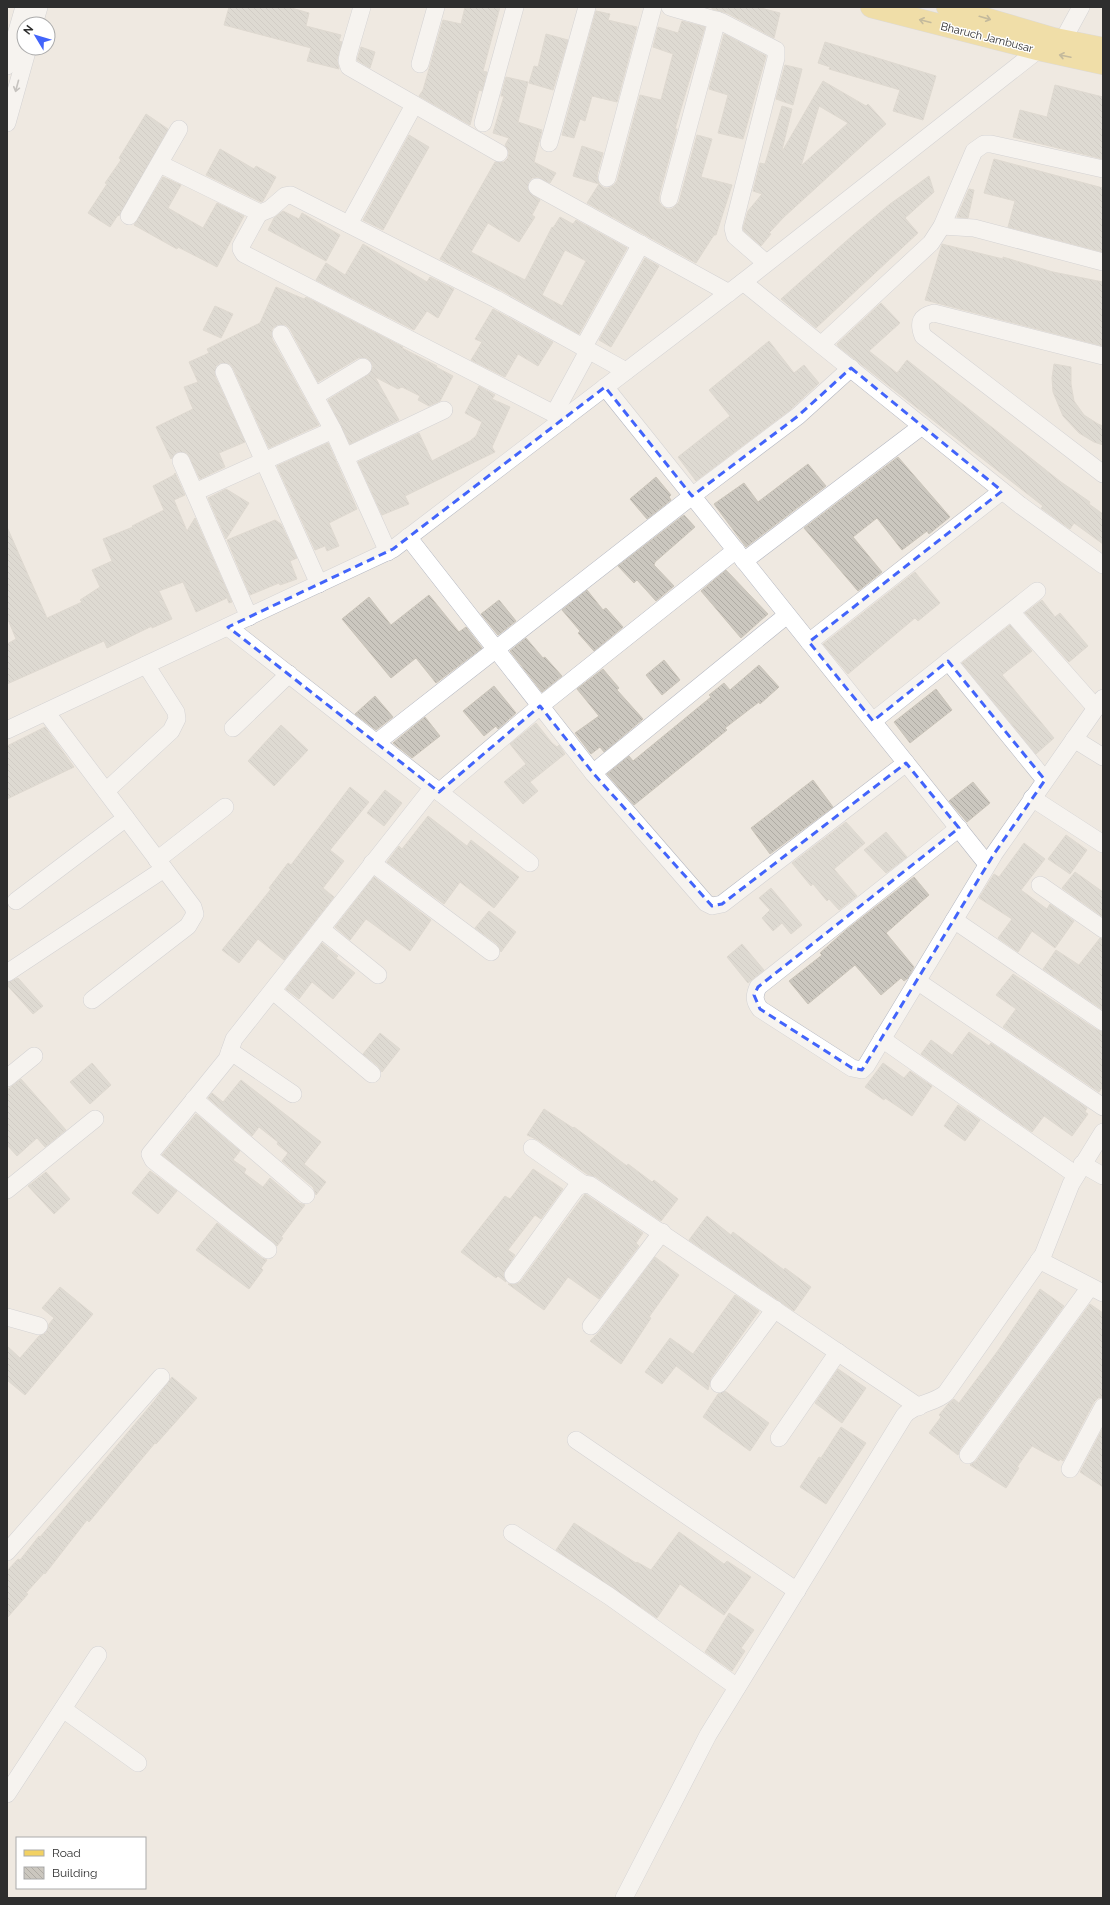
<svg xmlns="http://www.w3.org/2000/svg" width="1110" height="1905" font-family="Raleway,sans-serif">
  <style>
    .building { fill: url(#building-back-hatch); stroke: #cbc5ba; fill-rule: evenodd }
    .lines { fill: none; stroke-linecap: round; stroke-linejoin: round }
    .minor-casing { stroke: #b4b7c1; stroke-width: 18 }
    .major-casing { stroke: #c9c9c9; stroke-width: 22 }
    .minor { stroke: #fff; stroke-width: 17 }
    .major { stroke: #f2d163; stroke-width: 21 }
    .oneway { stroke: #908048 }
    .oneway2 { stroke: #969696 }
    .marked { fill: none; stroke: #4264fb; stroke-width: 3; stroke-dasharray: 8 5; stroke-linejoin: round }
    .labels { text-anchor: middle; stroke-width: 3; stroke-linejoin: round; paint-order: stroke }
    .street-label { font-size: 11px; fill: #2e2e2e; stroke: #fff }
  </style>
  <defs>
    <pattern id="building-back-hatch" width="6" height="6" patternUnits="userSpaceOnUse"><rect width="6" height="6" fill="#cbc7bf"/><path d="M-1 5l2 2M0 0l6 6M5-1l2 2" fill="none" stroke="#afaba4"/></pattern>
  </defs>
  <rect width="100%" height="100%" fill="#efe9e1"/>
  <!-- building -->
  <g class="building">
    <path d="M229 7H288L309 13 306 26 341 35 339 41 342 42 337 60 339 69 307 61 311 48 224 25Z"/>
    <path d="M465 7H500L483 71 487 72 482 91 479 90 470 125 419 96 423 90 443 20 461 24Z"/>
    <path d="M712 7H757L780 13 774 38 727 13 712 9Z"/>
    <path d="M596 11 610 14 608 20 637 27 617 102 592 96 585 121 580 119 574 138 562 135Z"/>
    <path d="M682 21 705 27 675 129H677L659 196V202L662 206 667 209H672L679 202 697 135 712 139 701 177 732 185 716 235H714L696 263 587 203 599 184 604 188H609L614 185 617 181 640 95 661 100 673 54 653 47 658 27 678 33Z"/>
    <path d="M546 34 568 40 553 90 529 83 534 66 538 67Z"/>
    <path d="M724 34 766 56 743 139 718 133 728 95 709 89Z"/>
    <path d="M825 42 936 76 923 120 893 111 900 90 829 69 830 67 818 63Z"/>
    <path d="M361 47 375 52 370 68 357 60Z"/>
    <path d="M785 65 802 69 793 105 776 99Z"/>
    <path d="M506 77 528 82 518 122 542 130 534 162 556 173 550 183 537 177 532 178 528 183 529 192 540 200 532 215 535 217 519 242 488 223 471 252 525 280 552 227 553 228 560 217 573 224 576 220 627 248 579 334 501 290 440 259 495 162H504L508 158 509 153 505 145 509 138 493 133 504 96H501ZM565 250 586 261 562 306 542 295Z"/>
    <path d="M823 81 866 106 868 104 886 124 784 217 769 233 771 234 761 246 744 231 743 228 748 211 762 194 753 191 760 163 765 164 782 106 792 109 782 150H783ZM819 106 848 123 801 166Z"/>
    <path d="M1055 85 1103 97V159L1013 137 1020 110 1047 117Z"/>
    <path d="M146 114 168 129 119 216 118 215 110 227 88 213 107 184 105 183 121 160 119 158Z"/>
    <path d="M409 135 429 147 383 230 363 220Z"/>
    <path d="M582 146 603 153 597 175 599 184 573 176Z"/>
    <path d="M220 149 254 169 256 166 276 177 263 201 261 202 206 175Z"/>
    <path d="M994 159 1103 188V252L1008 227 1015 201 984 193Z"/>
    <path d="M929 176 934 192 905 218 918 233 816 328 781 299 853 235 890 204Z"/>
    <path d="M163 177 181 185 168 208 203 228 217 203 244 216 217 267 178 247 177 249 134 225Z"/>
    <path d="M969 189 974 190 968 218 957 217Z"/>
    <path d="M283 211 299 219 302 213 340 235 326 261 268 230 274 218Z"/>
    <path d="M363 244 427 282 430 277 454 289 438 318 427 311 414 330 316 280 326 263 345 275Z"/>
    <path d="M942 244 1003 259V257L1053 272 1103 282V346L925 300Z"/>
    <path d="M645 258 659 266 611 347 599 340Z"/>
    <path d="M276 287 304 299 306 297 403 347 402 348 437 366 436 367 453 376 440 401 429 406 418 400 420 396 402 387 398 389 375 377 399 420 350 444 328 400 368 375 373 367 371 362 367 358H358L318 382 290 329 286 325H277L272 329V339L319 425 269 448 233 368 230 364 220 363 216 366 215 376 245 442 219 453 225 467 200 479 187 453 177 452 171 459 156 427 193 409 184 387 198 382 189 362 209 353 207 349 260 323Z"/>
    <path d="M881 303 900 323 869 351 897 373 907 360 1061 482 1090 502 1089 504 1103 514V544L1074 523 1070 529 1041 508 1043 506 839 347 837 344Z"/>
    <path d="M215 306 233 314 221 338 203 330Z"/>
    <path d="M493 309 553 342 538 366 518 354 505 377 471 360 482 342 475 339Z"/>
    <path d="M769 341 794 373 804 365 819 383 790 410 696 481 678 457 730 416 709 390Z"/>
    <path d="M1054 364 1071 367V384L1074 401 1084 415 1098 424 1103 426V445L1094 442 1079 433 1063 416 1053 392 1052 378Z"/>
    <path d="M479 386 495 395 492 399 510 407 492 447 495 452 405 496 409 504 382 515 358 462 419 433 432 461 470 441 476 436 482 422 465 413Z"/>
    <path d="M328 443 357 509 329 523 339 546 327 551 325 546 315 550 277 466Z"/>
    <path d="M898 457 950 517 929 534 927 531 902 550 877 518 853 537 882 572 858 591 804 528Z"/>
    <path d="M808 464 826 486 746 547 714 504 744 483 758 502Z"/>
    <path d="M175 473 185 495 174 500 187 531 195 518 232 602 229 603 227 598 196 612 183 582 159 591 172 619 152 628V626L107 648 104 641 7 684V644L16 639 7 617V527L47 618 82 602 80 600 100 587 92 570 112 561 103 539 133 527 132 526 164 510 153 486 174 475Z"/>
    <path d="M656 477 671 495 669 497 671 500 647 519 630 499Z"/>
    <path d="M226 489 249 503 226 539 208 498Z"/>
    <path d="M684 515 695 527 655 562 654 565 674 586 656 601 637 580 634 583 618 566Z"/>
    <path d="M275 520 281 524 297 558 290 561 297 579 280 585 279 583 250 595 227 540Z"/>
    <path d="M726 570 768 614 741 638 701 591Z"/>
    <path d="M915 572 940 603 918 621 915 618 848 674 823 644Z"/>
    <path d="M587 590 603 610 606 608 623 627 594 651 578 633 580 631 562 610Z"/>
    <path d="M429 595 459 632 466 627 482 648 436 683 416 658 391 678 342 619 369 597 391 625Z"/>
    <path d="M499 600 516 621 498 635 481 614Z"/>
    <path d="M1042 600 1055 617 1060 613 1088 646 1069 662 1025 613Z"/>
    <path d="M1010 625 1032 651 1002 675 1054 738 1036 754 962 663Z"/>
    <path d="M526 638 543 658 545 657 562 676 542 692 510 651Z"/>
    <path d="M664 660 680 680 662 695 646 675Z"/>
    <path d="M759 665 779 687 760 704 759 702 725 728 727 730 634 805 607 774 629 756 633 761 711 697 709 695 724 683 730 690Z"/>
    <path d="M603 669 619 688 617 690 643 719 604 752 600 747 591 754 575 733 599 716 577 689Z"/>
    <path d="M494 686 516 713 498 729 496 726 484 736 463 711Z"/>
    <path d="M936 689 952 710 910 743 894 722Z"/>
    <path d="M375 696 393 717 376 730 355 714Z"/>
    <path d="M425 717 440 736 412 758 393 743Z"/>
    <path d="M536 723 552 743 557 747 559 745 565 754 530 782 538 791 523 804 504 782 526 764 510 744Z"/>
    <path d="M281 725 308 750 274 786 248 761Z"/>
    <path d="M45 727 74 767 7 799V746Z"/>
    <path d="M813 780 833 807 770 854 751 828Z"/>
    <path d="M973 782 990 803 967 822 949 801Z"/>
    <path d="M350 787 369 802 330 850 344 861 323 888 334 897 284 960 258 939 239 963 222 950 271 889 269 888 288 863 291 865Z"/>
    <path d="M385 790 402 803 384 826 367 813Z"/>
    <path d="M428 816 467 846 471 840 519 877 494 908 460 882 444 904 387 862 399 846 402 849Z"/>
    <path d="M846 822 865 843 834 869 857 896 839 910 829 899 827 901 813 884 811 886 792 863Z"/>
    <path d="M886 832 907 857 886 873 864 850Z"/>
    <path d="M1066 835 1087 850 1070 874 1048 859Z"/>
    <path d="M1024 843 1045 859 1021 890 1047 909 1050 904 1074 921 1055 948 1032 931 1018 952 998 938 1012 919 979 898 994 874 999 877Z"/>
    <path d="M1075 872 1103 892V917L1062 888Z"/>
    <path d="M374 877 431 920 410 951 366 919 350 940 335 927Z"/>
    <path d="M914 877 929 895 886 933 914 967 908 978 904 981 901 978 881 995 855 965 808 1004 789 981 822 955 820 953 846 930Z"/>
    <path d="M771 888 802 925 791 934 782 923 773 931 762 918 770 910 759 898Z"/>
    <path d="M489 911 516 932 501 952 497 944 475 928Z"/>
    <path d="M1100 938 1103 939V1010L1043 969 1056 950 1079 965Z"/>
    <path d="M322 943 338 956 336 958 355 973 333 999 312 982 299 999 286 989Z"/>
    <path d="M742 944 764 970 748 983 727 957Z"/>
    <path d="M1013 974 1097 1030 1103 1032V1086L1099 1092 1003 1027 1016 1009 996 995Z"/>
    <path d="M18 978 43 1006 33 1014 7 985V983Z"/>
    <path d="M969 1032 989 1046 991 1043 1087 1108 1085 1112 1088 1114 1072 1136 1044 1116 1032 1132 921 1054 931 1040 952 1055Z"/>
    <path d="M380 1033 400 1049 382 1072 378 1066 363 1054Z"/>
    <path d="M92 1063 111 1085 90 1104 70 1082Z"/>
    <path d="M883 1063 904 1078 910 1071 932 1086 912 1116 885 1098 884 1100 865 1087Z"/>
    <path d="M21 1079 66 1130 45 1147 37 1138 17 1156 7 1145V1090Z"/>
    <path d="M241 1080 321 1142 304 1164 326 1182 316 1195 313 1187 282 1161 288 1153 277 1144 278 1142 259 1127 252 1136 208 1098 212 1093 223 1102Z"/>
    <path d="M958 1105 980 1120 965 1141 944 1126Z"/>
    <path d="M544 1109 573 1128 574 1127 627 1166 628 1164 652 1182 654 1180 678 1199 661 1221 596 1177 587 1174 538 1140 527 1135Z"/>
    <path d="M196 1114 240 1151 233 1160 246 1169 244 1173 263 1187 270 1178 299 1203 305 1205 281 1237 283 1238 277 1246 162 1155Z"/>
    <path d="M533 1169 563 1189 541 1219 535 1215 508 1250 515 1255 503 1274 506 1282 498 1276 496 1278 461 1252 505 1196 510 1199Z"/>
    <path d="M150 1171 177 1191 158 1214 132 1193Z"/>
    <path d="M46 1172 70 1199 54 1214 28 1186Z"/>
    <path d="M585 1194 643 1233 636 1243 639 1246 599 1299 568 1277 544 1310 508 1284H517L521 1281Z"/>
    <path d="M707 1216 731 1235 733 1232 784 1270 785 1268 811 1287 794 1311 689 1240Z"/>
    <path d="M217 1223 262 1258 267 1260 261 1268 263 1270 249 1289 196 1250Z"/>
    <path d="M655 1257 679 1275 649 1317 651 1318 621 1364 590 1341 599 1332Z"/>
    <path d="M60 1287 93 1314 25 1395 7 1380V1346L20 1358 39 1336 46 1333 49 1324 54 1318 42 1308Z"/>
    <path d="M1040 1289 1064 1306 960 1449 958 1455 929 1433 941 1417 939 1415 948 1404 954 1399 959 1403 997 1352Z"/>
    <path d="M735 1295 759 1311 711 1378 708 1390 676 1366 662 1384 645 1372 670 1338 693 1354Z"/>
    <path d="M1090 1304 1103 1313V1397L1098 1398 1094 1402 1063 1461 1060 1459 1059 1461 1032 1446 1017 1467 1019 1468 1006 1488 970 1465 976 1461Z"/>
    <path d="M838 1369 866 1388 842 1423 815 1403Z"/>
    <path d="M172 1377 197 1398 156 1444 155 1443 89 1522 87 1520 45 1574 44 1573 26 1593 28 1594 7 1618V1571L18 1559 20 1560 39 1536 40 1537 155 1400Z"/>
    <path d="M725 1391 769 1423 750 1451 703 1417 718 1394Z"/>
    <path d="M841 1427 866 1443 826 1504 800 1487 819 1457 821 1458Z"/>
    <path d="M1103 1428V1487L1080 1472Z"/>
    <path d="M574 1523 636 1563 637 1562 651 1570 679 1532 724 1564 727 1561 751 1577 724 1615 680 1584 657 1618 556 1550Z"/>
    <path d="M729 1613 754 1630 741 1648 745 1651 732 1671 705 1652Z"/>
  </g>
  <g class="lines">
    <defs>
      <g id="minor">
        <path d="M362 7 348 55 347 61 349 67 499 153"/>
        <path d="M670 7 722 22 776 50V58L733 228 735 236 766 263"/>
        <path d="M34 24 39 7"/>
        <path d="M1063 40 1081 7"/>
        <path d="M420 64 436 7"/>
        <path d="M7 66 24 7"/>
        <path d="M7 123 28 48"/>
        <path d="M483 123 515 7"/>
        <path d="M549 143 587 7"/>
        <path d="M160 164 258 212 257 217 241 246V249L244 254 564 419"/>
        <path d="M607 178 653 7"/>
        <path d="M537 187 729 293"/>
        <path d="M669 199 717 20"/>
        <path d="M258 214 270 209 285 196 291 195 496 299 626 371"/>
        <path d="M129 216 179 129"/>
        <path d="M349 224 414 105"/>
        <path d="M942 226 974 228 1103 262"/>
        <path d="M743 282 1020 505 1103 565"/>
        <path d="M281 334 333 430 388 552"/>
        <path d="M821 345 931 243 942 226 974 151 984 144H991L1103 169"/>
        <path d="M583 348 641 244"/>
        <path d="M1103 356 934 313C920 316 918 323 923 336L1103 474"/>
        <path d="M224 372 319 584"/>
        <path d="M605 387 987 864"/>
        <path d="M315 396 363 367"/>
        <path d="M554 414 588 351"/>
        <path d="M345 457 444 410"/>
        <path d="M181 461 249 617"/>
        <path d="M195 492 333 430"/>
        <path d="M408 537 593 773 706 903 712 906 722 904 906 763"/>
        <path d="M744 561 922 426"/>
        <path d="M1011 612 1096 708"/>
        <path d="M228 627 530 863"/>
        <path d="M809 642 1002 491"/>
        <path d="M948 661 1045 780"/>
        <path d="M46 712 193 907 195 914 188 926 92 1000"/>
        <path d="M873 721 1037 591"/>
        <path d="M233 728 289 674"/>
        <path d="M7 730 393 549 743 282 1047 43"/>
        <path d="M1074 739 1103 757"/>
        <path d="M376 743 692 496 798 416 851 368"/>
        <path d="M593 773 787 615"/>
        <path d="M106 791 171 731 177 719 176 712 146 665"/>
        <path d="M439 792 540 706 736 550"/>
        <path d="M1032 798 1103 844"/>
        <path d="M959 828 758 987C754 996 754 1001 760 1009L852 1068 862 1070 866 1066 994 854 1103 698"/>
        <path d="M157 860 225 807"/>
        <path d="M372 863 491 952"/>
        <path d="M1040 885 1103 929"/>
        <path d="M16 901 126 818"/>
        <path d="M954 920 1103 1022"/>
        <path d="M321 929 378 975"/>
        <path d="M7 973 164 869"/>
        <path d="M917 981 1103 1107"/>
        <path d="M273 991 372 1074"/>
        <path d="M882 1039 1076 1175"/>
        <path d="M230 1051 293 1094"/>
        <path d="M7 1078 34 1056"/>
        <path d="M194 1099 306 1195"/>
        <path d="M532 1148 583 1184"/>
        <path d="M1082 1164 1103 1176"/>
        <path d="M7 1190 95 1119"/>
        <path d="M268 1250 153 1160 150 1154 227 1059 234 1039 433 787"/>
        <path d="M1039 1260 1103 1293"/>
        <path d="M513 1275 576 1188 583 1184 590 1185 919 1407"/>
        <path d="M7 1317 39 1326"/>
        <path d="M591 1326 662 1232"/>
        <path d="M719 1384 775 1309"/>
        <path d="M779 1438 838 1352"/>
        <path d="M576 1440 797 1591"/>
        <path d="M968 1455 1090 1287"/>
        <path d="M1070 1469 1103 1407"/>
        <path d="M512 1533 609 1596 737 1687"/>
        <path d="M7 1552 161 1377"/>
        <path d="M63 1709 138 1763"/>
        <path d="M7 1794 98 1655"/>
        <path d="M624 1898 708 1735 904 1416C914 1403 934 1404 946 1393L1043 1255 1071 1184 1103 1132"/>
      </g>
      <g id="major">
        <path d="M871 7 1039 50 1103 64"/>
        <path d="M947 7 1053 38 1103 48"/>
      </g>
    </defs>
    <!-- minor casing -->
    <use href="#minor" class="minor-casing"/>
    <!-- major casing -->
    <use href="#major" class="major-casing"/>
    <!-- minor -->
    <use href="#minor" class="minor"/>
    <!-- major -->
    <use href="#major" class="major"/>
  </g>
  <!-- one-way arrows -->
  <defs><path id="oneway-shaft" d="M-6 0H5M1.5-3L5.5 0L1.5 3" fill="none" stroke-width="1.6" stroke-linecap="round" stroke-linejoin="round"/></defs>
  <g class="oneway">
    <use href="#oneway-shaft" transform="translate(985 18) rotate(16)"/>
    <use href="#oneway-shaft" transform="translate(925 21) rotate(-166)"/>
    <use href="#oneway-shaft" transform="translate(1065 56) rotate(-168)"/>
  </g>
  <use class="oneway2" href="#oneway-shaft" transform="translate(17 86) rotate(105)"/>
  <!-- marked area -->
  <path d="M0 0H1110V1905H0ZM851 368 1002 491 809 642 873 721 948 661 1045 780 994 854 862 1070 852 1068 760 1009 754 995 758 987 959 828 906 763 722 904 712 906 593 773 540 706 439 792 228 627 393 549 605 387 692 496 798 416Z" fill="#efe9e1" fill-opacity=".55" fill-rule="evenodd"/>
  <path class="marked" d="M851 368 1002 491 809 642 873 721 948 661 1045 780 994 854 862 1070 852 1068 760 1009 754 995 758 987 959 828 906 763 722 904 712 906 593 773 540 706 439 792 228 627 393 549 605 387 692 496 798 416Z"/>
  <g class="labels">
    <!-- street labels -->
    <g class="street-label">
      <text transform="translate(987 37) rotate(14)" y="4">Bharuch Jambusar</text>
    </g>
  </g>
  <!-- border -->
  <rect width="1110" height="1905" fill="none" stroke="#2e2e2e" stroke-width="16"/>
  <!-- legend -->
  <rect x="16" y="1837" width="130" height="52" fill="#ffffff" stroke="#ababab"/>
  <rect x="24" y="1850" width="20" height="6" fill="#f2d163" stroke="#ababab"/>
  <text x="52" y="1857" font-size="12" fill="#2e2e2e">Road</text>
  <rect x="24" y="1867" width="20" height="12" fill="url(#building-back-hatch)" stroke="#ababab"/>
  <text x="52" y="1877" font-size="12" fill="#2e2e2e">Building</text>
  <!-- north arrow -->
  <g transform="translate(36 36) rotate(308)"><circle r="19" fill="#ffffff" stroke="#ababab"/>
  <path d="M0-3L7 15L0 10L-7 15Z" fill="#4264fb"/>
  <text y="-6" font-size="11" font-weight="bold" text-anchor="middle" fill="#2e2e2e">N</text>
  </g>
</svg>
